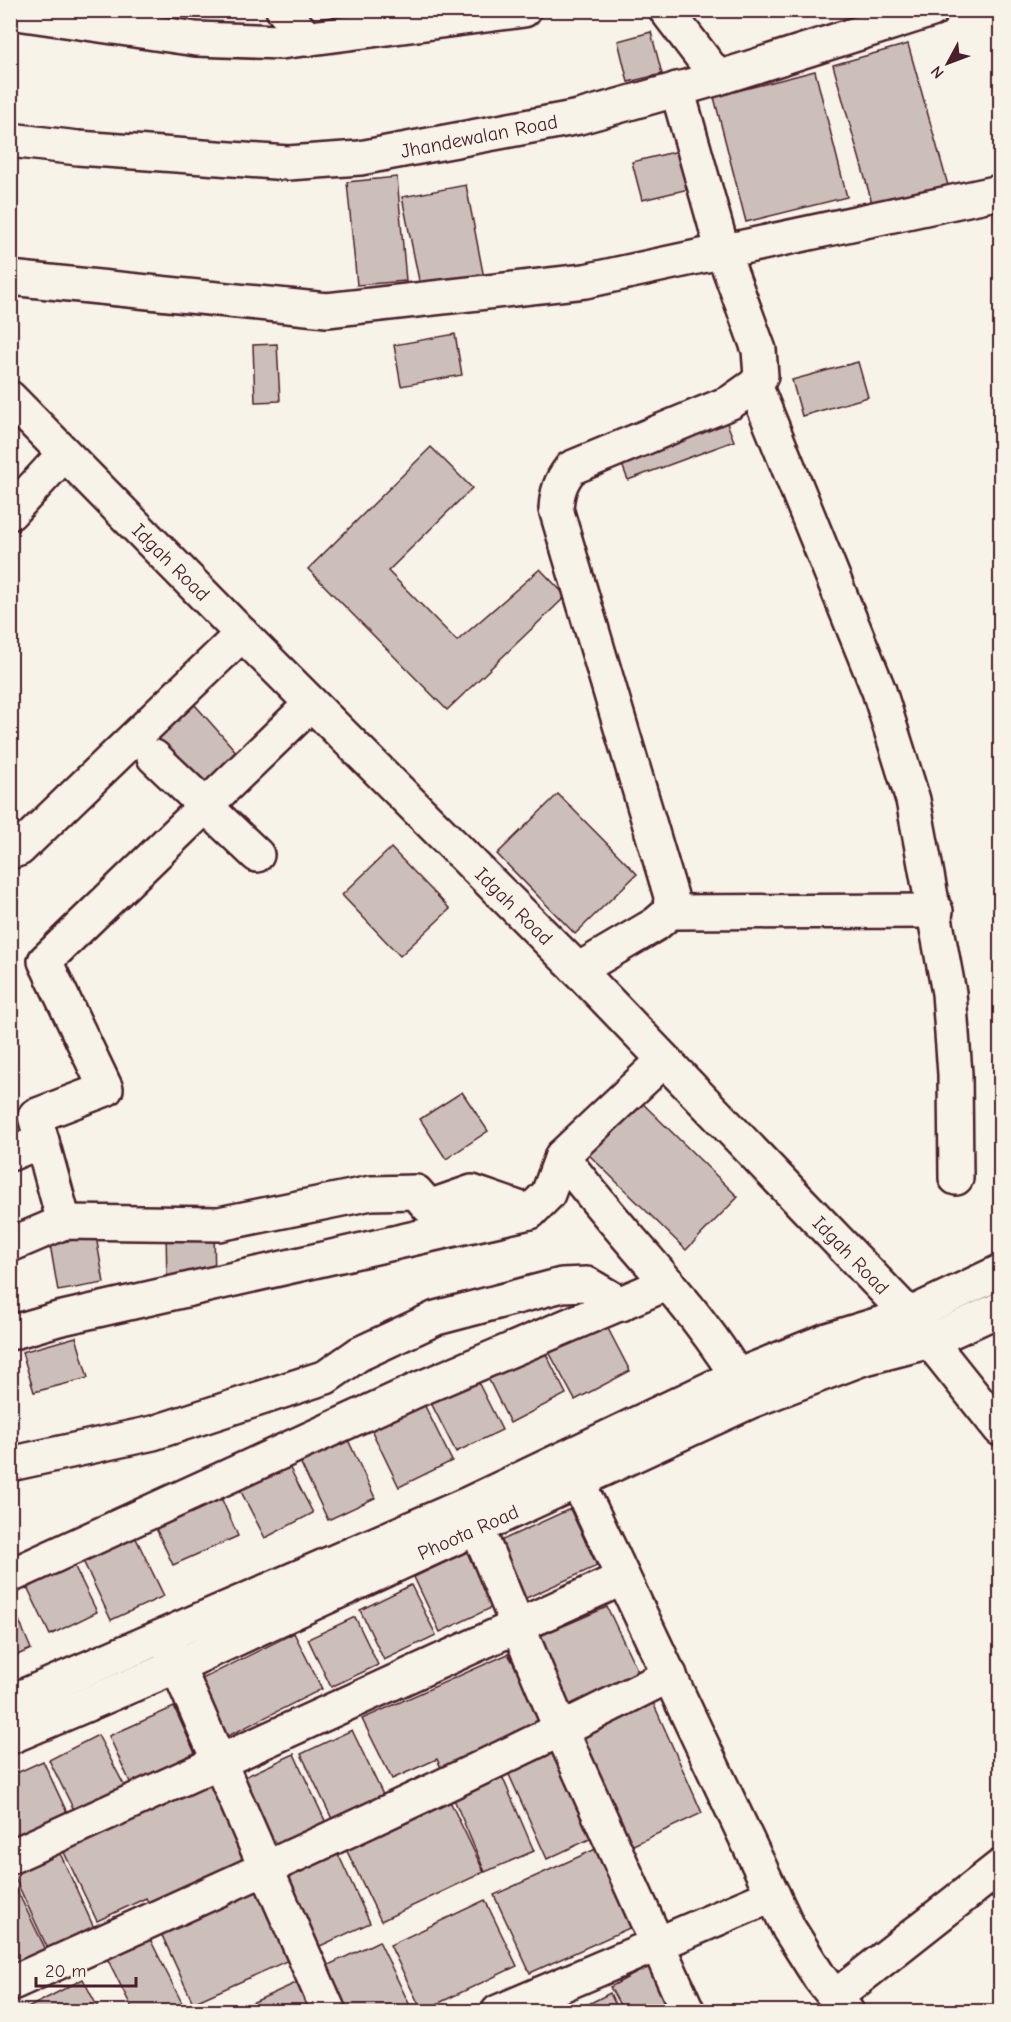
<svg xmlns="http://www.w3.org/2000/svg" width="1011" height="2022" font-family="'Comic Neue',sans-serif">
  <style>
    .building { fill: #ccbfb9; stroke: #4a1f2b; stroke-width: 1.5 }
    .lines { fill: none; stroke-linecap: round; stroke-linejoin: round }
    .minor-casing { stroke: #4a1f2b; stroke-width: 38 }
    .minor { stroke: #f7f3e8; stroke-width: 33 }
    .labels { text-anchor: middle; stroke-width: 4.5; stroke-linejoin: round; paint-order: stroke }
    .street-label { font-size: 20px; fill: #4a1f2b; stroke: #f7f3e8 }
  </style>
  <rect width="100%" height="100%" fill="#f7f3e8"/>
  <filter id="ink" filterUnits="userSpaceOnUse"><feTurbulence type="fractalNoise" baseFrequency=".0167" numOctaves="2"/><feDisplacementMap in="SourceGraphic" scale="12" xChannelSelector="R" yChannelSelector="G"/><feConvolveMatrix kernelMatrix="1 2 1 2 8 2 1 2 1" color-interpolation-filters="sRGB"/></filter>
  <g filter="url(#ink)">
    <!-- building -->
    <g class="building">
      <path d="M651 32 662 74 628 82 618 41Z"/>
      <path d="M908 44 949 189 874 210 833 65Z"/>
      <path d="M815 71 847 197 746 222 714 97Z"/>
      <path d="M683 150 693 188 642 200 632 162Z"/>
      <path d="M397 177 406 281 357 285 347 182Z"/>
      <path d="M466 185 484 278 421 290 402 197Z"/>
      <path d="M455 334 462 375 401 386 394 345Z"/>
      <path d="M277 344 280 401 255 402 253 345Z"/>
      <path d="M858 362 868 397 802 416 792 380Z"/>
      <path d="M725 418 734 441 628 480 619 457Z"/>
      <path d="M431 447 472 488 388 571 457 641 540 569 566 596 447 710 308 569Z"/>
      <path d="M195 705 239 755 200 790 156 740Z"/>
      <path d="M558 794 637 874 575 934 497 854Z"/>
      <path d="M391 848 450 909 400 956 342 895Z"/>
      <path d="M462 1092 488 1131 446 1159 420 1119Z"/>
      <path d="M635 1096 738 1197 686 1250 583 1149Z"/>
      <path d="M214 1231 215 1280 167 1281 166 1232Z"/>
      <path d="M96 1236 104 1283 58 1291 50 1244Z"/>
      <path d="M604 1321 630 1371 575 1400 548 1350Z"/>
      <path d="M76 1337 88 1378 34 1392 22 1352Z"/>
      <path d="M544 1350 566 1394 510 1423 488 1378Z"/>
      <path d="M475 1376 502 1430 456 1452 429 1399Z"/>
      <path d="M419 1394 452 1461 399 1487 366 1419Z"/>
      <path d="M343 1429 375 1498 328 1520 295 1451Z"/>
      <path d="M282 1453 313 1513 265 1538 234 1478Z"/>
      <path d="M219 1493 238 1536 173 1565 153 1522Z"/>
      <path d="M570 1509 597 1566 524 1599 498 1542Z"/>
      <path d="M129 1524 164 1596 111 1620 77 1548Z"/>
      <path d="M467 1552 493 1607 440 1632 414 1577Z"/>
      <path d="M68 1553 97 1612 50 1635 22 1576Z"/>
      <path d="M411 1585 436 1635 384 1660 360 1610Z"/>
      <path d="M10 1599 31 1649 10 1658Z"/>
      <path d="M607 1607 641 1678 567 1709 531 1640Z"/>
      <path d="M355 1617 378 1665 331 1687 308 1639Z"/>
      <path d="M294 1633 322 1689 216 1742 188 1686Z"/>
      <path d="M508 1654 547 1723 441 1768 437 1759 392 1779 362 1719Z"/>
      <path d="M651 1698 702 1813 629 1847 576 1733Z"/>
      <path d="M174 1707 199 1762 134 1791 109 1736Z"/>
      <path d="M352 1730 385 1799 334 1823 301 1754Z"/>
      <path d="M98 1735 125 1787 75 1812 49 1760Z"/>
      <path d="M564 1742 605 1832 547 1859 506 1768Z"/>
      <path d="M294 1754 327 1825 271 1851 238 1780Z"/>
      <path d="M43 1761 70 1819 10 1846V1776Z"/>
      <path d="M502 1776 534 1851 485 1872 453 1797Z"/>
      <path d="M212 1777 254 1864 153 1912 146 1898 97 1921 62 1848Z"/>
      <path d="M447 1795 484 1872 381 1921 344 1845Z"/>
      <path d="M333 1843 370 1923 318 1947 281 1868Z"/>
      <path d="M609 1843 645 1921 530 1973 494 1895Z"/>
      <path d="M59 1851 94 1928 48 1949 12 1872Z"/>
      <path d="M10 1876 46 1950 10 1967Z"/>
      <path d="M267 1883 300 1955 193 2003 160 1931Z"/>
      <path d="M485 1900 517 1966 422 2011 390 1945Z"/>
      <path d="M149 1937 186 2011 185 2012H134L107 1958Z"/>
      <path d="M379 1941 413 2012H343L322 1968Z"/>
      <path d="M655 1963 680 2012H624L610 1987Z"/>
      <path d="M83 1979 100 2012H20Z"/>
      <path d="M298 1982 312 2012H248L245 2006Z"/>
      <path d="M610 1993 619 2012H573Z"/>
    </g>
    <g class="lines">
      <defs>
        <g id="minor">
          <path d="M283 10 307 39"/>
          <path d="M666 10 718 78"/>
          <path d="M10 12 196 39 281 42 524 10"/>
          <path d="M10 140 78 148 288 163 360 158 579 117 718 78 932 10"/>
          <path d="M10 278 327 310 585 281 1000 192"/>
          <path d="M755 385 879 691 913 800 949 993 955 1074 956 1178"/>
          <path d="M10 398 242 634 578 970 909 1315 1000 1429"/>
          <path d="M10 513 64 454"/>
          <path d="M154 757 257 855"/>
          <path d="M10 852 19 849 242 634"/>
          <path d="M670 912 936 911"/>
          <path d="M578 970 656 924 670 912 671 896 556 509C557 493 560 482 571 468L731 402 755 385 761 376 759 350 723 252 677 89"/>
          <path d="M10 1154 42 1141"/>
          <path d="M562 1156C622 1238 698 1305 748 1395"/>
          <path d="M64 1222 35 1116 106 1089 45 961 311 704"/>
          <path d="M10 1245 64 1222 219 1224 371 1193 416 1192 429 1207 472 1192 530 1212"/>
          <path d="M10 1333 58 1319 530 1212 548 1194 562 1156 663 1061"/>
          <path d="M569 1463 789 1929 820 1978 847 2012"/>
          <path d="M10 1464 153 1433 326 1377 359 1354 436 1318 562 1285 587 1284 621 1304"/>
          <path d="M477 1528 561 1730 688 2012"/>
          <path d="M10 1576 419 1389 668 1283"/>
          <path d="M168 1645 329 2012"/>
          <path d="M10 1702 468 1504 737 1376 827 1340 909 1315 1000 1272"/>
          <path d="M10 1737 177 1666 751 1401 861 1359 930 1341 1000 1309"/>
          <path d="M10 1857 623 1578"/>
          <path d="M10 1984C232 1884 453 1785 670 1675"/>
          <path d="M835 1997 1000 1867"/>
          <path d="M498 2012 773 1895"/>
        </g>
      </defs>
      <!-- minor casing -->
      <use href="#minor" class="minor-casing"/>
      <!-- minor -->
      <use href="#minor" class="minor"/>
    </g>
  </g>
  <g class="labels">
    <!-- street labels -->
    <g class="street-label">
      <text transform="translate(479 136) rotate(-11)" y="7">Jhandewalan Road</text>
      <text transform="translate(171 562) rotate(45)" y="7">Idgah Road</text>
      <text transform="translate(514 906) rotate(45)" y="7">Idgah Road</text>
      <text transform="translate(851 1255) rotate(46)" y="7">Idgah Road</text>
      <text transform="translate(468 1532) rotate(-24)" y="7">Phoota Road</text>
    </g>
  </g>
  <!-- margin -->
  <rect width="1011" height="2022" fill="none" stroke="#f7f3e8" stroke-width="36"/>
  <rect x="18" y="18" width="975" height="1986" fill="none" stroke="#4a1f2b" stroke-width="2" filter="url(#ink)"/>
  <!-- north arrow -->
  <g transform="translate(948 63) rotate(229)" stroke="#f7f3e8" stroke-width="4.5" paint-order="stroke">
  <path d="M0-4.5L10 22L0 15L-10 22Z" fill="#4a1f2b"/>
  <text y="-9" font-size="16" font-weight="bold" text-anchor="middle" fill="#4a1f2b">N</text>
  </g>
  <!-- scale -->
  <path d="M36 1977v9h100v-9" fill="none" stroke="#4a1f2b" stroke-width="3"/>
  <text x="45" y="1977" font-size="18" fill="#4a1f2b" stroke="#f7f3e8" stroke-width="4.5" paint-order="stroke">20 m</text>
</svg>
